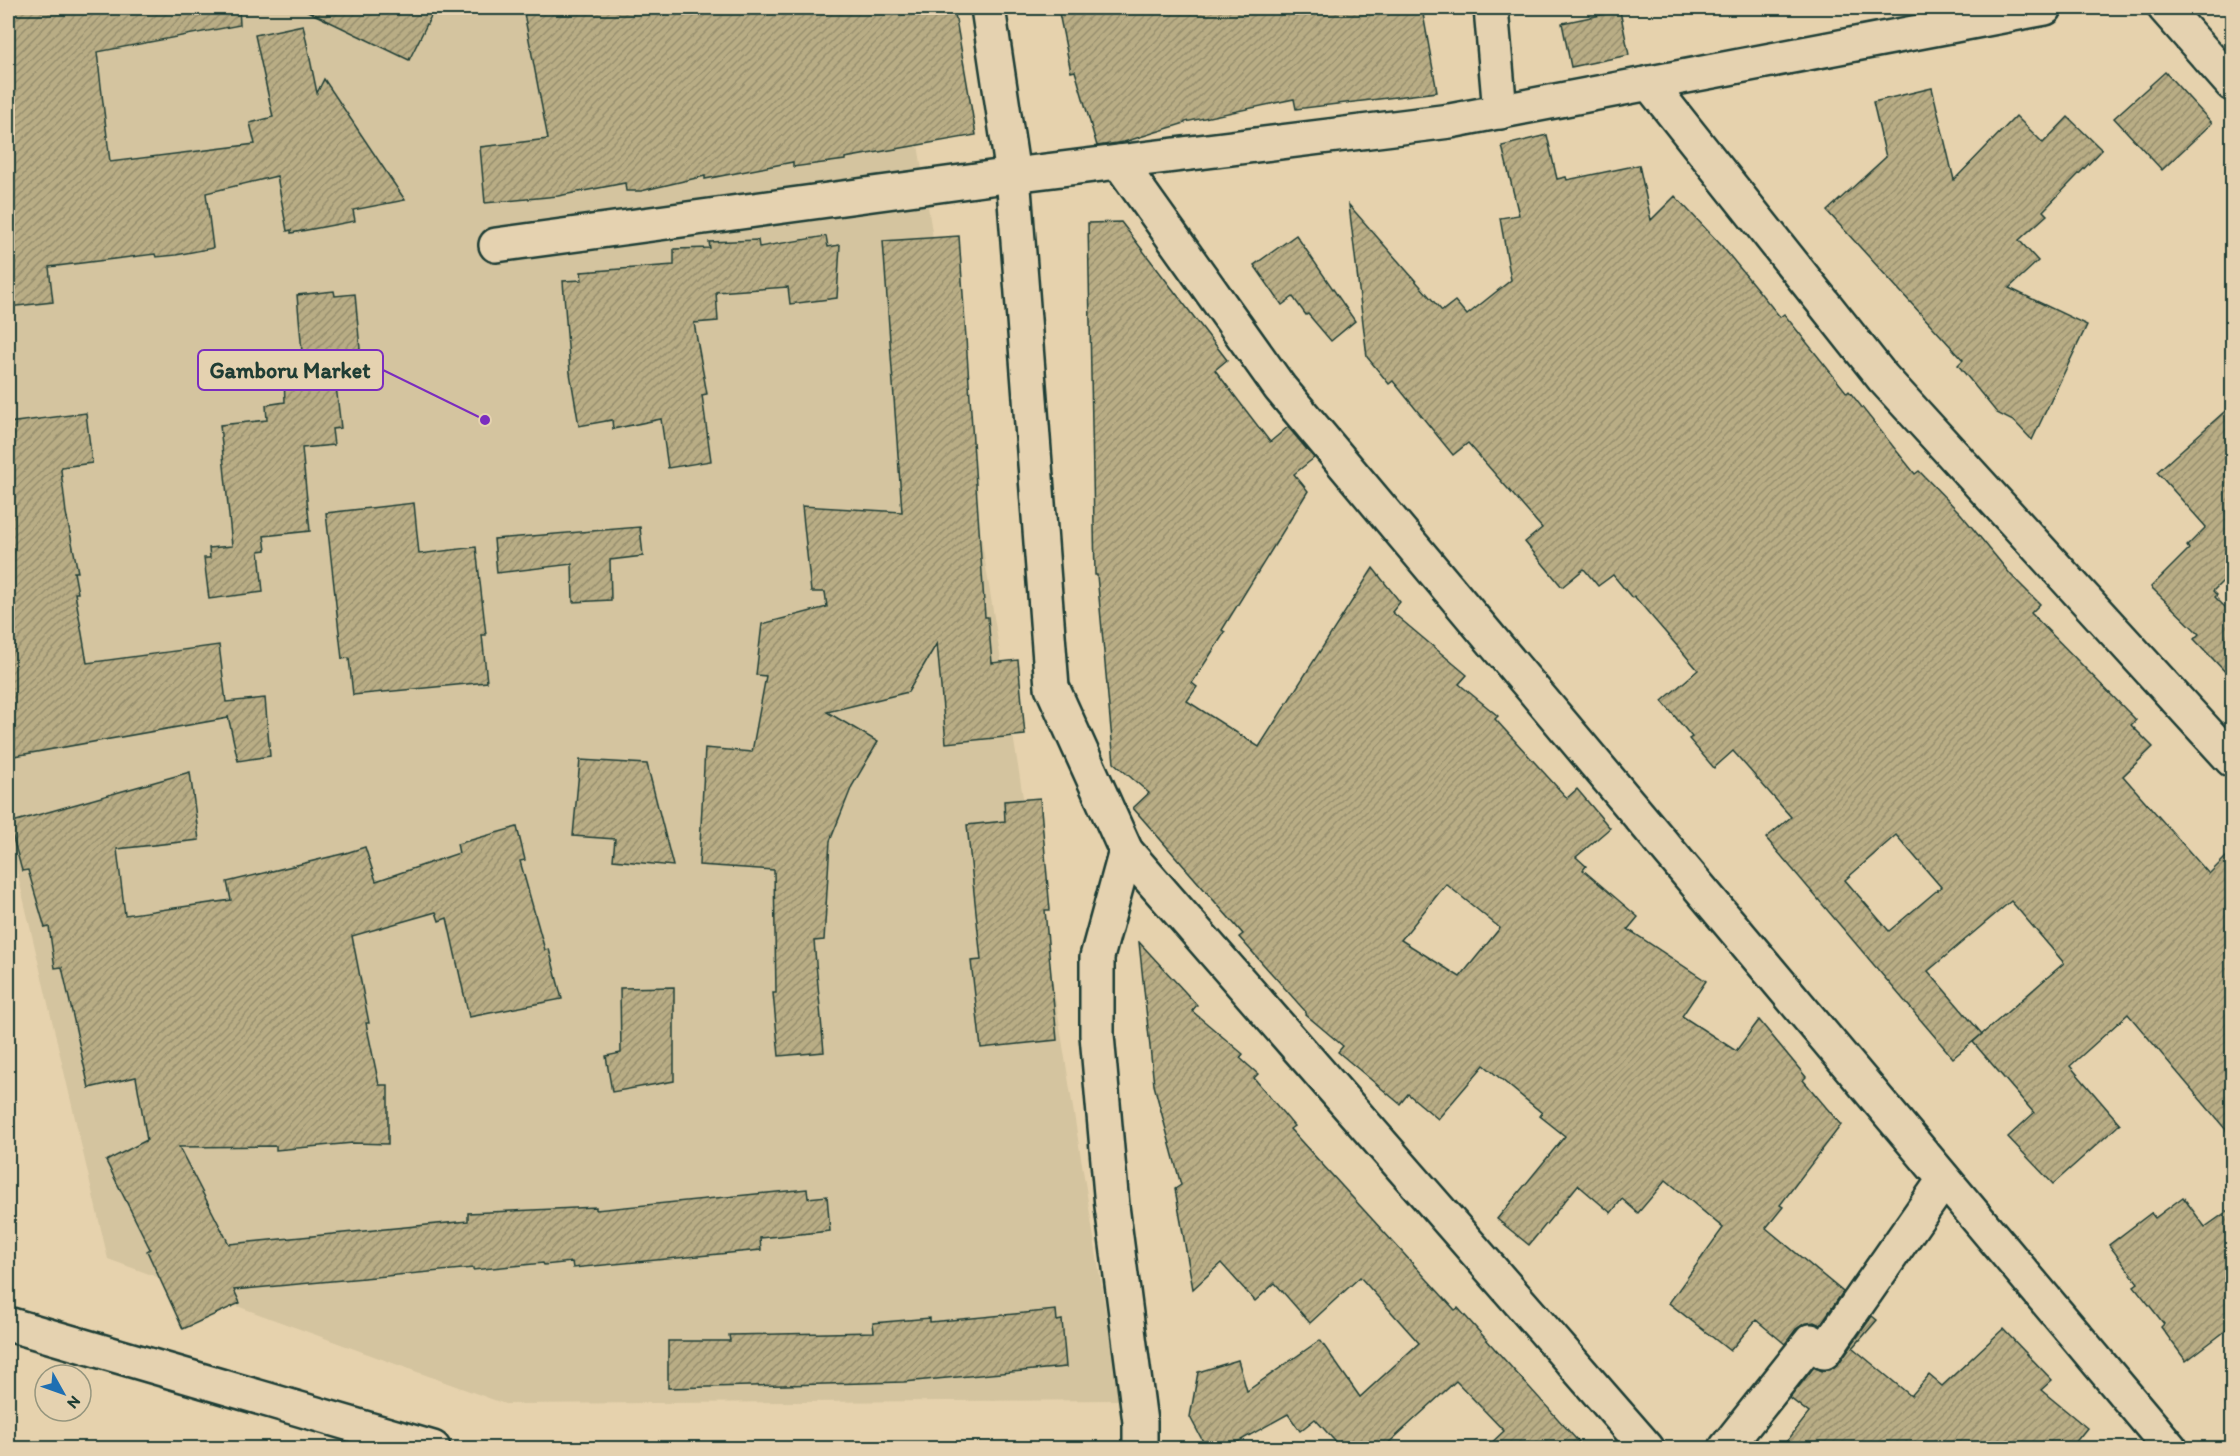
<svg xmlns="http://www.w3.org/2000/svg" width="2240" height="1456" font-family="Itim,sans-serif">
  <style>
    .built { fill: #d4c49f }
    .building { fill: url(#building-hatch); stroke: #1f3d34; stroke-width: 1.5; fill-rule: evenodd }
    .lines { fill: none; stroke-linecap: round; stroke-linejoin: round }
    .minor-casing { stroke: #1f3d34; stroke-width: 38 }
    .minor { stroke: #e5d2b0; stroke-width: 33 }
    .leader { fill: none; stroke: #7b2cbf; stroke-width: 2 }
    .callout-dot { fill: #7b2cbf; stroke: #e5d2b0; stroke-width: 2 }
    .callout { fill: #e5d2b0; stroke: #7b2cbf; stroke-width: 2 }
    .callout-label { font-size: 22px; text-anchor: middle; font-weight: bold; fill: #1f3d34 }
  </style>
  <defs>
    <pattern id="building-hatch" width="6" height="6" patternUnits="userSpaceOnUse" patternTransform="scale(1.5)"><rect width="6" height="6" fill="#b9ad85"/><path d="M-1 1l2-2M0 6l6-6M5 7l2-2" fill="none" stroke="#968e6e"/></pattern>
  </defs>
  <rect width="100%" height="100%" fill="#e6d2ad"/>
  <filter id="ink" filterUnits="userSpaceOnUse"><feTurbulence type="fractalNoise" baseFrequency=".0167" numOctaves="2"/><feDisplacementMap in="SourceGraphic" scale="12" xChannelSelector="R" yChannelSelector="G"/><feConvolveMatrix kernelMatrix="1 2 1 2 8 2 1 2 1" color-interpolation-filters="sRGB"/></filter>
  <g filter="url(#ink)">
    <!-- built -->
    <path class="built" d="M8 8H896L1120 1400 505 1404 108 1259 8 833Z"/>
    <!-- building -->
    <g class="building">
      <path d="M8 8H239L240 25 97 52 110 162 255 144 250 123 273 117 255 35 303 25 317 93 324 79 405 200 353 210 355 221 291 233V230L287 231 277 176 206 193 213 248 176 255 156 257 155 254 49 267 53 302 8 307Z"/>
      <path d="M301 8H435L409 60Z"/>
      <path d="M523 8H954L976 135 845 158V160L793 167V162L705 179V176L641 191H626L625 183 558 196 485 203 480 147 548 139Z"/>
      <path d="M1058 8H1422L1437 92 1296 109 1294 99 1185 122V123L1124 142 1097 146 1075 71 1071 72Z"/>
      <path d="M1620 11 1629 55 1571 67 1562 23Z"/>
      <path d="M2165 72 2212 123 2162 170 2114 118Z"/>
      <path d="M1932 88 1954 180 2016 116 2043 143 2068 117 2102 150 2043 211 2047 215 2019 240 2038 261 2009 288 2087 325 2032 440 2015 422 1997 413 1958 365 1963 360 1827 211 1886 157 1873 102Z"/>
      <path d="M1547 135 1557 179 1566 177 1567 180 1639 165 1651 220 1675 196 1721 245 1780 317 1784 314 1847 393 1849 391 1915 474 1919 471 1961 514 2011 575 2040 604 2031 613 2136 720 2131 725 2153 747 2123 776 2209 874 2232 851V1137L2128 1014 2070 1066 2120 1124 2053 1184 2008 1137 2034 1113 1973 1042 2064 963 2011 901 1928 971 1982 1034 1953 1058 1766 838 1791 817 1733 751 1714 768 1689 739 1692 737 1662 701 1698 670 1634 596 1632 598 1613 575 1598 586 1584 569 1562 587 1525 542 1542 528 1468 443 1453 455 1393 381 1389 384 1367 357 1349 205 1442 311 1455 301 1467 315 1511 280 1500 218 1519 215 1502 146ZM1896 835 1941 887 1889 931 1845 880Z"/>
      <path d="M1121 222 1227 360 1215 370 1270 442 1288 427 1314 458 1294 474 1308 491 1222 630 1225 632 1192 683 1197 687 1187 701 1259 747 1373 568 1400 602 1392 612 1467 675 1459 684 1498 716 1495 719 1567 798 1577 789 1610 828 1576 857 1586 866 1583 870 1638 917 1628 929 1706 981 1682 1016 1736 1051 1759 1020 1806 1077 1803 1080 1841 1125 1780 1205 1783 1207 1766 1228 1843 1292 1820 1325 1814 1322 1804 1324 1796 1329 1785 1344 1756 1320 1730 1351 1669 1303 1723 1228 1666 1180 1638 1213 1622 1199 1611 1213 1578 1185 1529 1245 1497 1219 1565 1136 1540 1116 1542 1113 1484 1065 1438 1119 1408 1094 1400 1104 1338 1052 1343 1046 1305 1014 1306 1012 1239 937 1243 934 1133 808 1149 793 1114 763 1097 575H1095L1088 223ZM1446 884 1500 928 1460 977 1401 940Z"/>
      <path d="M1296 235 1355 321 1331 341 1308 314 1306 315 1293 297 1282 305 1254 265Z"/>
      <path d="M826 236 828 247 840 245 837 298 790 304 788 287 716 292 718 321 694 323 707 394 702 395 711 461 668 468 661 419 613 429 612 420 579 426 570 373 563 281 582 280 581 272 674 265V249L710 248 709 242 758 240 759 247Z"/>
      <path d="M959 236 985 617H988L992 663 1018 660 1025 735 946 743 937 643 908 692 827 712 878 742 852 786 830 841 824 940 814 941 824 1052 779 1056 773 993H776L774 870 699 865 705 748 752 752 766 676 756 675 762 624 827 607 825 592H811L802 506 902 512 883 241Z"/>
      <path d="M334 291 335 296 355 294 360 349 332 352 341 428 332 429 334 445 302 448 310 531 264 536 266 550 259 551 263 592 209 599 204 558H210L209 548 232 546 220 425 267 420 266 405 285 402 283 353 302 352 297 295Z"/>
      <path d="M2232 405V572L2213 591 2217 595 2215 597 2226 608 2232 602V679L2194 639 2199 634 2151 587 2189 549 2187 546 2206 527 2157 472Z"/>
      <path d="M86 413 92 463 62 467 61 470 66 513 78 572H74L78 593H75L87 663 219 645 226 702 265 698 270 756 238 761 228 716V718L8 757V423Z"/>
      <path d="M414 503 419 554 476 547 486 635H482L487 682 353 695 349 658 342 659 326 513Z"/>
      <path d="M640 527 643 556 610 560 611 600 573 602 572 564 497 573 494 539Z"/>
      <path d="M580 760 647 764 673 866 613 860 615 839 573 836Z"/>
      <path d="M190 772 199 840 117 849 125 915 231 900 227 882 346 853 365 847 376 881 459 853 457 844 517 827 525 860 520 861 545 950 549 949 562 999 469 1017 447 918 439 921 436 912 352 936 369 1023H366L379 1085H388V1144L353 1143 276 1150V1146L179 1147 229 1244 468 1221V1213L596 1207V1210L807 1189 808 1198 827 1196 830 1231 760 1238 761 1250 719 1254 573 1268 572 1262 544 1265 543 1263 473 1270V1268L234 1290 240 1303 183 1329 147 1251 150 1249 106 1161 147 1140 136 1077 89 1088 62 967 55 968 49 927 45 928 28 870 22 871 9 823Z"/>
      <path d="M1040 798 1050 910H1045L1057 1040 981 1048 971 961 981 960 967 825 1005 821 1004 801Z"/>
      <path d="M1139 942 1197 1005 1192 1011 1243 1054 1240 1058 1258 1074 1254 1078 1294 1126 1290 1129 1455 1310 1458 1308 1585 1449H1485L1504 1431 1456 1381 1382 1449H1342L1315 1419 1300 1431 1288 1414 1225 1449H1207L1190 1417 1198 1372 1238 1360 1247 1391 1320 1340 1360 1397 1419 1343 1360 1277 1310 1323 1275 1283 1255 1301 1221 1263 1193 1289 1175 1189 1181 1185 1154 1085Z"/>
      <path d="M674 987V1081L612 1092 606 1056 621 1053 620 988Z"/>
      <path d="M2183 1197 2205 1227 2232 1208V1326L2186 1361 2161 1327 2164 1324 2134 1286 2138 1283 2109 1245 2151 1213 2155 1218Z"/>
      <path d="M1056 1310 1057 1321 1062 1320 1066 1367 904 1382 668 1388V1341H730L729 1335 874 1332 873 1323 930 1318V1322Z"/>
      <path d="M1872 1316 1877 1320 1853 1348 1911 1396 1929 1375 1942 1386 2003 1329 2052 1380 2041 1390 2087 1428 2070 1449H1781L1809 1413 1790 1398 1814 1367 1822 1371 1831 1369 1839 1363Z"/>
    </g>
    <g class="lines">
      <defs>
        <g id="minor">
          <path d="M988 8 1013 175 1052 687 1126 851 1647 1448"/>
          <path d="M1491 8 1500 112"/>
          <path d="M2165 8 2232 84"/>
          <path d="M1649 83 1883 378 2232 760"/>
          <path d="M1119 162 1280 388 2170 1448"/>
          <path d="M496 245 1013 175 1450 121 2045 8"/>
          <path d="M1126 851 1097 957V1035L1112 1206 1140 1422V1448"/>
          <path d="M8 1324 433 1448"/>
          <path d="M1726 1448 1811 1341 1824 1352 1944 1180"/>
        </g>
      </defs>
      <!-- minor casing -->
      <use href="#minor" class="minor-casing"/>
      <!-- minor -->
      <use href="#minor" class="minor"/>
    </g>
  </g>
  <!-- callouts -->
  <path class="leader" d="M485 420L383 370"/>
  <circle class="callout-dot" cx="485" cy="420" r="6"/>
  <rect class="callout" x="198" y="350" width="185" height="40" rx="6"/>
  <g class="callout-label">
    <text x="290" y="378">Gamboru Market</text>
  </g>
  <!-- margin -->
  <rect width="2240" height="1456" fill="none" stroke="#e5d2b0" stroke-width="30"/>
  <rect x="15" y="15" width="2210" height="1426" fill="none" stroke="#1f3d34" stroke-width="2" filter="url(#ink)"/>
  <!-- north arrow -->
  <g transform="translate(63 1393) rotate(130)"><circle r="28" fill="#e5d2b0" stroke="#96967e" stroke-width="1.5"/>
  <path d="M0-4.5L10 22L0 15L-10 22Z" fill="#1f6fb2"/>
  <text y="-9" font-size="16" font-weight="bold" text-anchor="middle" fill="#1f3d34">N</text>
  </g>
</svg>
